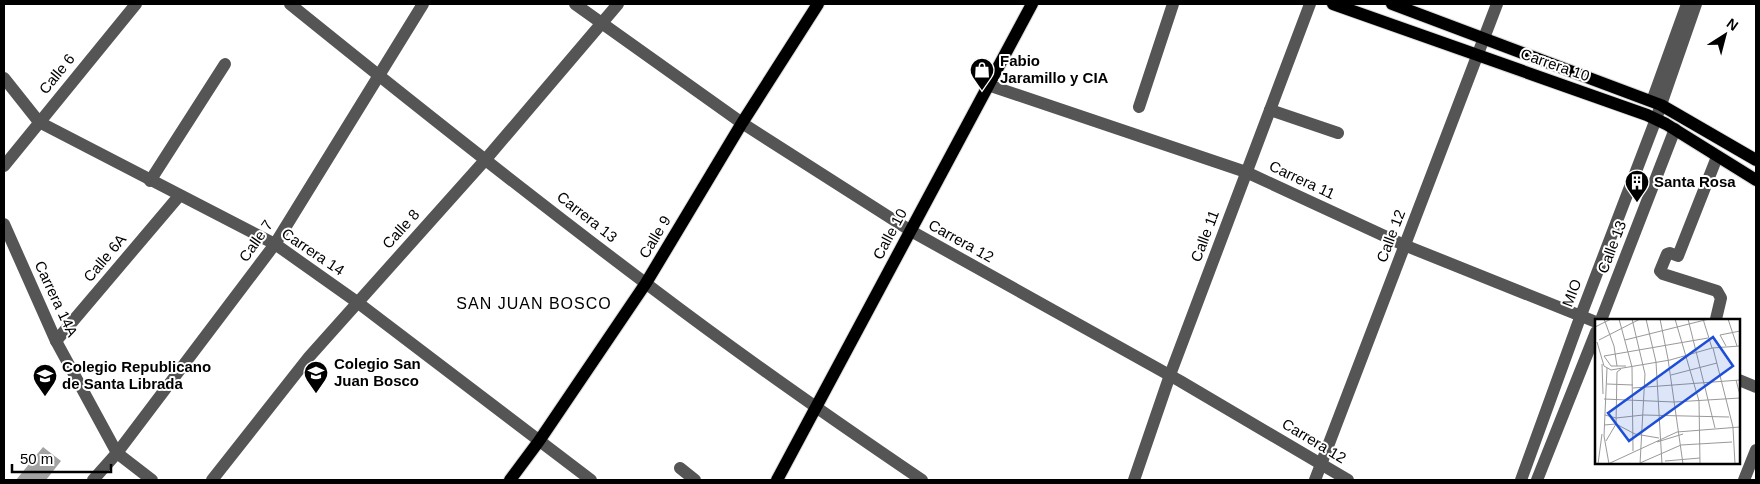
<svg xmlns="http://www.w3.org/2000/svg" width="1760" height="484" font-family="Arial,sans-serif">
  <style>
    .water { fill: #a3a3a3 }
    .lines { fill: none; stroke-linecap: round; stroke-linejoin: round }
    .major-casing { stroke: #dbdbdb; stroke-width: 14 }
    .minor { stroke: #555; stroke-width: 12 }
    .major { stroke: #000; stroke-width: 12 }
    .labels { text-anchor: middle; stroke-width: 4; stroke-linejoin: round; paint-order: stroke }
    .poi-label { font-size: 15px; font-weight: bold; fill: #000; stroke: #fff; text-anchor: start }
    .street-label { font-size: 15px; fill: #000; stroke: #fff }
    .neighbourhood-label { font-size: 16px; letter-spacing: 1px; fill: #000; stroke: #fff }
    .inset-road { fill: none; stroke: #999; stroke-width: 1 }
    .view { fill: #1d4ed8; fill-opacity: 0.15; stroke: #1d4ed8; stroke-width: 2.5 }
    .inset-edge { fill: none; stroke: #000; stroke-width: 2.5 }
  </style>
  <rect width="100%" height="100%" fill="#fff"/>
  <!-- water -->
  <path class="water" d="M43 447 61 461 46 480H16Z"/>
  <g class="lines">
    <defs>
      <g id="major">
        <path d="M1333 4 1647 115 1666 124 1756 180"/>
        <path d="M1392 4 1661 105 1756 160"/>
        <path d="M510 480 539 441 646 283 742 123 818 4"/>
        <path d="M777 480 1032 4"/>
      </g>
    </defs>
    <!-- major casing -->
    <use href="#major" class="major-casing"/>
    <!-- minor -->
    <g class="minor">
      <path d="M290 4C410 101 532 198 656 291 743 357 832 419 922 480"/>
      <path d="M575 4 742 123 911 231 1180 381 1348 480"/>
      <path d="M4 78 39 122 275 244 357 302 591 480"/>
      <path d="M988 85 1246 172 1404 245 1596 322"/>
      <path d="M1652 101 1687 4"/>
      <path d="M1139 107 1173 4"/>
      <path d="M1270 110 1338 133"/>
      <path d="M4 166 136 4"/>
      <path d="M150 181 225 64"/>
      <path d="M4 224 56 341 117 453 152 480"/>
      <path d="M1716 319 1721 298 1717 291 1663 274 1660 271 1667 254 1670 253 1678 256 1717 157"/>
      <path d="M1601 320 1675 129"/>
      <path d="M56 341 179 196"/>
      <path d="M1739 380 1756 387"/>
      <path d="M680 468 695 480"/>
      <path d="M93 480 117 453 275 244 423 4"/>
      <path d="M212 480 309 357 486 159 618 4"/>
      <path d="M1134 480 1170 375 1310 4"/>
      <path d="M1315 480 1497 4"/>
      <path d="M1521 480 1581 315 1656 119 1696 4"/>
      <path d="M1537 480 1596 332"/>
      <path d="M1744 480 1756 450"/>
    </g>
    <!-- major -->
    <use href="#major" class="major"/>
  </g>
  <!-- icons -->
  <defs>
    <symbol id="shop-pin" viewBox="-11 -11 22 30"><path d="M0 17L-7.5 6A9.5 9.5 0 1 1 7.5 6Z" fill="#000" stroke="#fff"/><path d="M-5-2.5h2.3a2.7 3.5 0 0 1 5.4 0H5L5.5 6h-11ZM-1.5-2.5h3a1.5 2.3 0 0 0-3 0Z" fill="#fff"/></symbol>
    <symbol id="building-pin" viewBox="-11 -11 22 30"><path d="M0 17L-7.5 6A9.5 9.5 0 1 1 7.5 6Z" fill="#000" stroke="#fff"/><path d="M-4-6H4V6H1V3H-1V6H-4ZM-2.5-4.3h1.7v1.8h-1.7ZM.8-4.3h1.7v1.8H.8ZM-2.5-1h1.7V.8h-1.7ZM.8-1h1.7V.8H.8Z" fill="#fff"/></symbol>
    <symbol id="school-pin" viewBox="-11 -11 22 30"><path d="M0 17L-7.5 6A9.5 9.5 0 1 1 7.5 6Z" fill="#000" stroke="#fff"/><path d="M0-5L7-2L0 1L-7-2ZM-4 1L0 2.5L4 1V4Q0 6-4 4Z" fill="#fff"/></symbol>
  </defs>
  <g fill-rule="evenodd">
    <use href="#shop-pin" x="968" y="56" width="28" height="38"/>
    <use href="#building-pin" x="1623" y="168" width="28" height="38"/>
    <use href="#school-pin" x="302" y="359" width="28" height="38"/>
    <use href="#school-pin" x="31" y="362" width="28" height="38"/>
  </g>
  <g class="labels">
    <!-- poi labels -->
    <g class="poi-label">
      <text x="1000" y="66">Fabio<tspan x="1000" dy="17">Jaramillo y CIA</tspan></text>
      <text x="1654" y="187">Santa Rosa</text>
      <text x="334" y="369">Colegio San<tspan x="334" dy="17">Juan Bosco</tspan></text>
      <text x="62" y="372">Colegio Republicano<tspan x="62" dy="17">de Santa Librada</tspan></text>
    </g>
    <!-- street labels -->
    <g class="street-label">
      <text transform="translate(1555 65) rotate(19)" y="5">Carrera 10</text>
      <text transform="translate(57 74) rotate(-51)" y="5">Calle 6</text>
      <text transform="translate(1302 180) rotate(25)" y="5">Carrera 11</text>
      <text transform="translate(587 217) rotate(38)" y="5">Carrera 13</text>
      <text transform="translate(401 229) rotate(-48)" y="5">Calle 8</text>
      <text transform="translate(890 234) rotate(-62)" y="5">Calle 10</text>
      <text transform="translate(1205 236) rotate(-69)" y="5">Calle 11</text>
      <text transform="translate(1391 236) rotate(-69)" y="5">Calle 12</text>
      <text transform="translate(655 237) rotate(-59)" y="5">Calle 9</text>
      <text transform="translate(256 241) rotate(-55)" y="5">Calle 7</text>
      <text transform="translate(961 241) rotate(29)" y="5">Carrera 12</text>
      <text transform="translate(1612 247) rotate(-69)" y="5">Calle 13</text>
      <text transform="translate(313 252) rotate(34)" y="5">Carrera 14</text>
      <text transform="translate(105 258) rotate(-50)" y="5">Calle 6A</text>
      <text transform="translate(1572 293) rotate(-69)" y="5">MIO</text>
      <text transform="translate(56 299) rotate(65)" y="5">Carrera 14A</text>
      <text transform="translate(1314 441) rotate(31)" y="5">Carrera 12</text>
    </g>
    <!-- neighbourhood labels -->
    <g class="neighbourhood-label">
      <text x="534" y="309">SAN JUAN BOSCO</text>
    </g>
  </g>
  <!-- overview -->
  <g transform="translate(1595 319)">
    <rect width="145" height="145" fill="#fff"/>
    <path class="inset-road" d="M9 0 19 27 22 47M24 0 37 48 38 132M37 0 50 55 45 145M51 0 61 43M65 0 73 40M80 0 104 82 105 145M93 0 120 109M108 0 117 29M133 0 142 27M0 8 16 0M4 21 45 0M30 21 114 0M2 23 9 47 16 51 75 41 117 29 145 27M131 27 125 16 145 12M118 29 138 108M9 37 113 19M9 37 16 47H31M73 40 88 145M61 43 67 145M7 45 8 75M12 49 9 117 14 145M76 56 122 44M141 61 145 76M12 65 38 66M38 69 145 61M9 80 79 83 145 79M10 96 21 99 48 96 134 98M9 106 21 105 40 115 64 119M138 109 140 145M11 122 21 105 22 53 26 50M62 123 88 115M70 142 105 139M45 144 86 126 137 123M3 145 7 115M13 145 82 113 145 108"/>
    <path class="view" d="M118 18 138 47 34 122 13 94Z"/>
    <rect width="145" height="145" class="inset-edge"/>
  </g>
  <!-- border -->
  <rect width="1760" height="484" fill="none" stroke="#000000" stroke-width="10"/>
  <!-- north arrow -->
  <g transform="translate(1725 35) rotate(36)" stroke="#ffffff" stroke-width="4" paint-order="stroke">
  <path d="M0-4L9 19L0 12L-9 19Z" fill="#000000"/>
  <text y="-8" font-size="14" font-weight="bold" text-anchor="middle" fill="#000000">N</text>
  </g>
  <!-- scale -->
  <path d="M12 464v8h99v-8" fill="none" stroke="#000000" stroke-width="2.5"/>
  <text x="20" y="464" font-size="15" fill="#000000" stroke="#ffffff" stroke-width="4" paint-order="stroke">50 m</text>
</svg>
